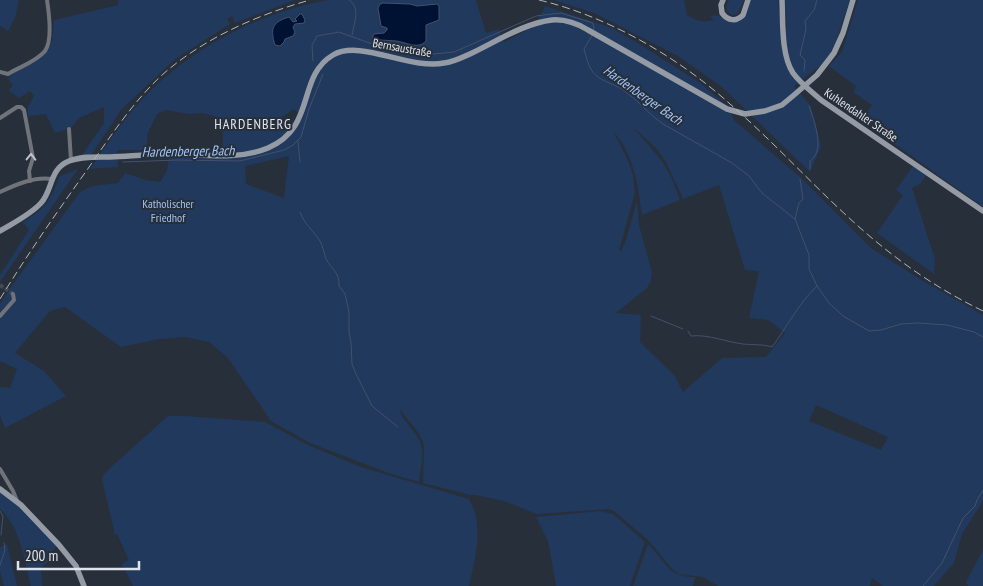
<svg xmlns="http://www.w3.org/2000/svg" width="983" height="586" font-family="'PT Sans Narrow',sans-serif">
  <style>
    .green { fill: #20395d; fill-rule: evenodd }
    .water { fill: #001234; stroke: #43516b }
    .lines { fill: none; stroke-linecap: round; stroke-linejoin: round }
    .stream { stroke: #43516b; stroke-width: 1 }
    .street-tunnel { stroke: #434a55; stroke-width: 4; stroke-dasharray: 4 2; stroke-linecap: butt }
    .street { stroke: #70747a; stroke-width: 4 }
    .secondary { stroke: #949ba5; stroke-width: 5.5 }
    .rail { stroke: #afb5bd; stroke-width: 1; stroke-dasharray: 8 4; stroke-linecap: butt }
    .oneway { stroke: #bec2ca }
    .labels { text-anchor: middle; stroke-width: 4; stroke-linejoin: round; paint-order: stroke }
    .street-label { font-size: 12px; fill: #dfe4ec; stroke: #272f3a }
    .park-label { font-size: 12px; fill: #9ec1f4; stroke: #272f3a }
    .water-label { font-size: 14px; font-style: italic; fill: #a2c6f9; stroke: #272f3a }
    .neighbourhood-label { font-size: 14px; letter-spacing: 1px; fill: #dfe4ec; stroke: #272f3a }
  </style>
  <rect width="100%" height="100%" fill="#272f3a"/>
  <!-- green -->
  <g class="green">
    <path d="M0 0H19L15 18 8 31 0 26Z"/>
    <path d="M118 0H295L235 23 232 16 227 19 230 24 174 60 121 110 91 155H82L104 123V107L79 118 71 128 55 133 46 114 28 116V107L34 96 30 91 19 98 8 90 13 86 8 78 23 65 48 50 52 41 54 20 118 5Z"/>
    <path d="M328 0H476L486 33 499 29 504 42C527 30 534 30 545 6L612 28 644 47 699 82 729 107 734 120 801 178 871 248 923 281 983 315V501L962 534 954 563 934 586H883L872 578 870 586H718L703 577 679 574 673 570 648 540 614 511 609 509 537 514 504 501 475 495H470L423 483 424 446C421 431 408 422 400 409 401 421 416 430 420 442 425 453 420 470 419 482L391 474 310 443 271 421 228 358 209 342 185 337 159 339 121 347 65 307 50 311 15 353 44 371 66 396 5 428 0 415V387L10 388 17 369 0 361V304L11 287 80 192 92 186 118 183 125 173 146 180 160 182 167 171 170 151 220 149V146H223V125L220 124 222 118 202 113 189 114 166 110 157 114 147 135V150H117L118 167 90 169C106 146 121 123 140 102 186 50 260 12 328 0ZM294 109 298 113 296 119 285 130 278 120ZM633 127 656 148 666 162 683 199 719 185 745 270 759 271 749 318 768 320 785 333 766 357 722 358 683 392 674 375 640 342 641 315 616 313 647 288 651 281 652 272 639 225 637 201 626 240 621 251 619 250 635 193 633 175 627 158 613 131C634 154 638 185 642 215L680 200 672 179 662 161ZM289 156 284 198 246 184 245 166ZM816 405 888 437 881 450 809 421Z"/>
    <path d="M554 0H684L687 15C697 21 703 23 714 20L710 16 718 15C737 31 745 18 751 0H778L781 35 787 29 785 0H850L833 50 821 65 794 86 811 106 821 147 810 172 722 87 678 56 594 13Z"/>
    <path d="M729 0H744L737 14 732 15 727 11 726 6Z"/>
    <path d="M858 0H983V207L861 120 872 105 853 92 856 86 829 66 842 52Z"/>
    <path d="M913 166 926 175 920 184 912 188 935 259 934 274 877 233 903 195 896 190Z"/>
    <path d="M78 169 0 282V275L29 230 23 222C46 208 50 201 60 176Z"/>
    <path d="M168 416H185L265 422 308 445 361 467 469 499C485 525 475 559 469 586H133L122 564 129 560 117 534 115 535 102 479 104 474 109 469Z"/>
    <path d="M0 491 10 498 59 545 48 554 52 560 41 567 42 586H31C24 560 21 528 0 509Z"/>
    <path d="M600 511 613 514 645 542 630 586H556L548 541 536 517Z"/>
    <path d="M7 544 17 586H4L0 572V547Z"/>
    <path d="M648 544C665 560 668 578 695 577L693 586H633Z"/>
    <path d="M983 550V586H968L966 582Z"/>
  </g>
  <!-- water -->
  <g class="water">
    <path d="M383 3 410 4 417 6 437 4 439 6V20L426 25V41C418 50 406 42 396 41 386 40 381 41 372 38L374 34 384 33 387 30V28L381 26 378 8 380 4Z"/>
    <path d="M300 14H302L305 20 304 23 295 24 293 27 295 32 293 36 285 39 284 42 280 46 275 45C270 29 272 22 289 17L293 22 297 21 295 19Z"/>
  </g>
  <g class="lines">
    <!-- stream -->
    <g class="stream">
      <path d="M349 0C361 7 354 23 352 35"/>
      <path d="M593 34 584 49C586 56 588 65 592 71 599 81 612 83 622 89 637 99 648 114 663 124L732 163 749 176 762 193 795 219 809 255V269L817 286 829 303 843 316 869 331 881 330 901 324 918 323 947 325 974 332 983 337"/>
      <path d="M313 61 312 45 317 36 339 32 375 45 424 55 454 52 536 16 561 13 593 23 594 30"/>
      <path d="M804 71 805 60 800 55 806 29 805 21 814 10 817 0"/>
      <path d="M809 106C814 121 826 150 810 161V169"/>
      <path d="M298 141 300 162"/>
      <path d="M123 162 178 160 240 161 284 150 293 145 301 137 309 109 323 74"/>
      <path d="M300 212C304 224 313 230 320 241 323 247 324 253 326 259 331 269 340 272 339 286L345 294 349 312V333L351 342 352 364 356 374 372 406 398 427"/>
      <path d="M795 219 799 203 803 199 800 179"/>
      <path d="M651 316 683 329"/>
      <path d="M688 331 691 336C708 334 726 342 743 344 753 345 762 344 772 347 787 327 798 304 817 286"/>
      <path d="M0 511 3 516 1 535"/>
      <path d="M0 565 5 550 4 543"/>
      <path d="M923 586 942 563 963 518 975 506 977 500 983 490"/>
    </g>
    <!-- street-tunnel -->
    <path class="street-tunnel" d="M0 285 13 294"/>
    <!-- street -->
    <g class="street">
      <path d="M0 72 8 74C19 67 36 62 45 51 53 40 49 13 47 0"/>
      <path d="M0 118 17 107H21L24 110 33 158 29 171 30 181"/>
      <path d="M69 129 71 161"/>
      <path d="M0 192C15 185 35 176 52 179"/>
      <path d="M0 316 14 300 13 294"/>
      <path d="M0 469 13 491 17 501"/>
    </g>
    <!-- secondary -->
    <g class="secondary">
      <path d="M723 0 721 5 722 13C728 21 736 22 743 15L748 0"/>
      <path d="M782 0C783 21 781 55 793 73 800 83 811 91 821 100L983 211"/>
      <path d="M0 231C13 223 30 215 41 203 53 190 49 169 69 161 82 156 97 157 110 157 132 156 153 154 175 154 206 155 239 160 268 148 317 127 296 77 333 55 360 39 410 70 444 63 454 62 463 57 472 53 497 41 525 23 552 20 565 19 578 24 588 30L727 109 745 114 765 111 782 105 794 95 817 75 834 53 843 33 853 0"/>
      <path d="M0 489 21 505 59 545 76 566 84 586"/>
    </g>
    <!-- rail -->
    <g class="rail">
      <path d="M539 0C607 16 678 57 730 104 783 150 829 204 884 248 915 273 948 294 983 311"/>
      <path d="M0 299C27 255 57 212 87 170 110 137 132 103 162 75 204 38 257 15 310 0"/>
    </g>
  </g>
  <!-- one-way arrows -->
  <defs><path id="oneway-chevron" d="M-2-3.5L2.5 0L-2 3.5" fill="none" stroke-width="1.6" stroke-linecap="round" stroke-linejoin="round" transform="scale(1.25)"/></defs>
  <use class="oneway" href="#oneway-chevron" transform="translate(31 157) rotate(-89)"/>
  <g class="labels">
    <!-- street labels -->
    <g class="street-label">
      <text transform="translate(402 48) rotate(10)" y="4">Bernsaustraße</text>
      <text transform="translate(861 115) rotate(34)" y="4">Kuhlendahler Straße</text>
    </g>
    <!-- park labels -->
    <g class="park-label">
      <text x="168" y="208">Katholischer<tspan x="168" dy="14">Friedhof</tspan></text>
    </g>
    <!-- water labels -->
    <g class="water-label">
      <text transform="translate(643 95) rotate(35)" y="5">Hardenberger Bach</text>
      <text transform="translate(188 151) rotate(-1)" y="5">Hardenberger Bach</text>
    </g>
    <!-- neighbourhood labels -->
    <g class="neighbourhood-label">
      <text x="253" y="129">HARDENBERG</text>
    </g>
  </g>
  <!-- scale -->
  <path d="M18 561v8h121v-8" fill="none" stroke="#dfe4ec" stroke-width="2.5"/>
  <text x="25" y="561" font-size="15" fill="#dfe4ec" stroke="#272f3a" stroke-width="4" paint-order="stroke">200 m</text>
</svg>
